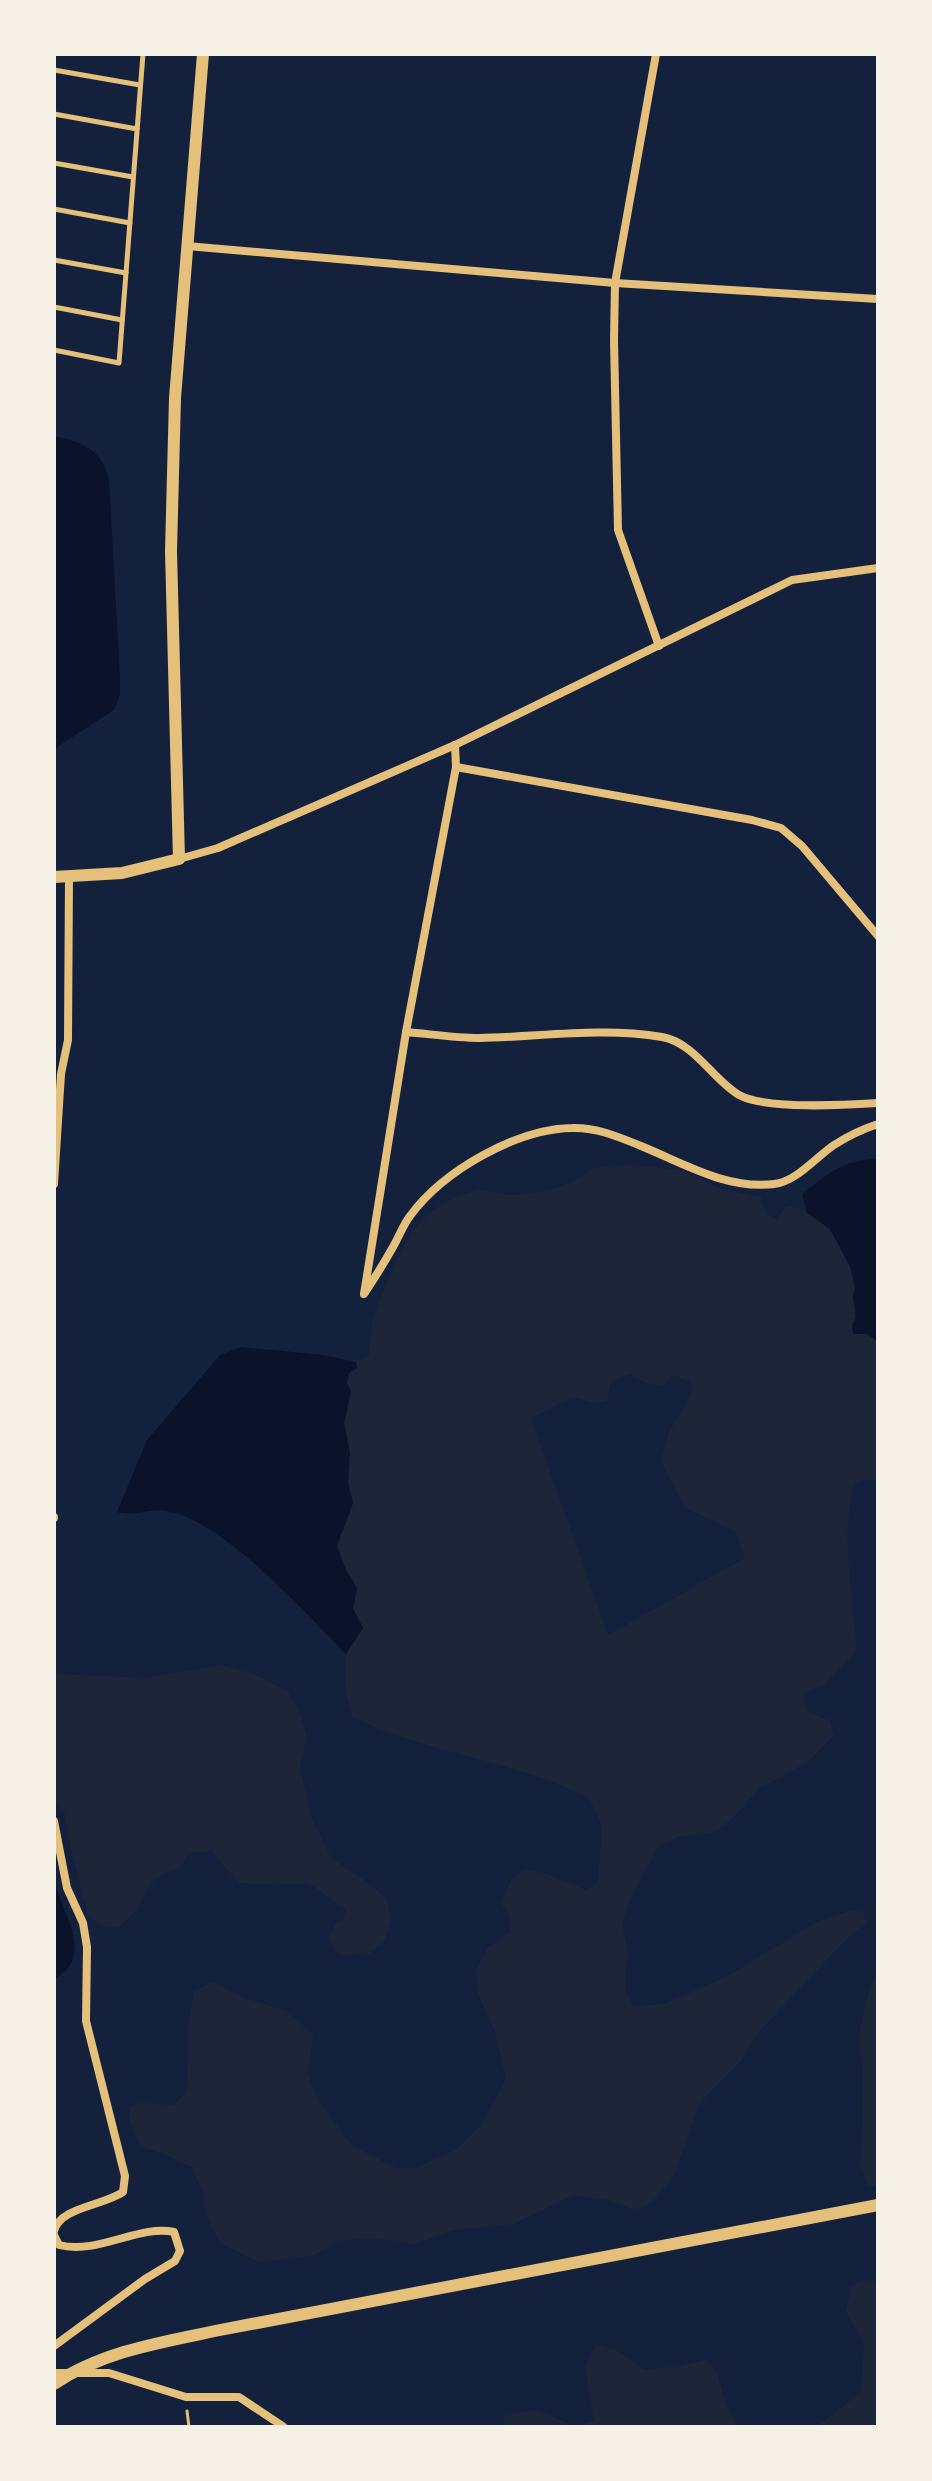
<svg xmlns="http://www.w3.org/2000/svg" width="932" height="2481" font-family="'PT Sans Narrow',sans-serif">
  <style>
    .green { fill: #1d2539; fill-rule: evenodd }
    .water { fill: #0b132b }
    .lines { fill: none; stroke-linecap: round; stroke-linejoin: round }
    .path { stroke: #e5c07b; stroke-width: 3 }
    .service { stroke: #e5c07b; stroke-width: 5 }
    .minor { stroke: #e5c07b; stroke-width: 8 }
    .tertiary { stroke: #e5c07b; stroke-width: 12 }
  </style>
  <rect width="100%" height="100%" fill="#14213d"/>
  <!-- green -->
  <g class="green">
    <path d="M627 1165 682 1170 718 1188 761 1197C762 1209 766 1215 776 1219L787 1206C822 1209 848 1250 854 1282 855 1289 854 1294 854 1301 854 1311 857 1316 852 1325L878 1341V1482L871 1479 854 1484C840 1539 853 1595 857 1651L824 1684 803 1694C803 1712 814 1716 830 1720L834 1735 808 1762 761 1787 733 1818 713 1833 680 1836 658 1846C648 1871 624 1899 623 1927 623 1935 627 1944 627 1952 627 1975 620 1986 634 2006L665 2004 727 1976 819 1921 853 1910 863 1912 866 1922 838 1948 758 2033 741 2061 700 2103 674 2176 652 2202 637 2211 607 2200 574 2195 514 2224 454 2230 416 2244 368 2238 336 2241 315 2255 258 2262 220 2243 207 2218 203 2195 192 2167 164 2154 141 2147 129 2119 131 2106 141 2103 174 2105 187 2091 188 2028 194 1992 213 1982 242 1997 289 2012 313 2035 308 2074 317 2098 351 2145 396 2168H416L456 2150 482 2124 506 2079 495 2032 478 1994 477 1968 488 1947 510 1933 509 1915 501 1903 511 1880 525 1870 544 1873 586 1890 598 1882 602 1826 589 1798C514 1760 428 1754 353 1717L346 1694V1654L363 1628 353 1608 357 1588 345 1569 337 1546 353 1503 348 1483 350 1453 344 1423 351 1391 347 1383 349 1373 357 1368 356 1362 369 1355C370 1345 370 1334 372 1324 379 1298 404 1238 423 1219 437 1205 458 1195 477 1191 487 1189 498 1194 508 1195 532 1196 576 1186 593 1168ZM630 1374 647 1383 662 1386 674 1375 690 1382 692 1393 669 1432 661 1461 685 1508 735 1531 745 1558 608 1635 531 1418 572 1397 595 1403 607 1401 611 1382Z"/>
    <path d="M222 1665 259 1676 288 1692 300 1713 307 1737 300 1765 311 1816 331 1858 363 1879 387 1899 391 1920 385 1941 369 1954 340 1955 328 1939 335 1925 344 1919 346 1909 308 1883 279 1885 239 1883 211 1851 189 1853 180 1868 163 1874 150 1884 136 1911 118 1928 99 1925 88 1915 71 1849 64 1811 54 1801V1674L146 1678Z"/>
    <path d="M878 1970V2185L869 2187 861 2168 863 2066 858 2038 869 1990Z"/>
    <path d="M863 2280 878 2281V2427H809L822 2423 861 2392 864 2343 846 2312 851 2288Z"/>
    <path d="M597 2344 618 2351 644 2370 680 2366 706 2360 717 2372 727 2408 740 2427H503L504 2415 534 2410 576 2426 594 2421 585 2366Z"/>
  </g>
  <!-- water -->
  <g class="water">
    <path d="M54 436C83 443 100 447 109 479L120 678V694L114 710 54 749Z"/>
    <path d="M878 1159V1341L866 1334H853L852 1325 856 1317 853 1298 855 1286 850 1267 830 1229 807 1213 802 1194C829 1173 842 1160 878 1159Z"/>
    <path d="M241 1347 324 1355 356 1362 357 1368 349 1373 347 1383 351 1391 344 1423 350 1453 348 1483 353 1503 337 1546 345 1568 357 1588 353 1608 363 1628 346 1654C305 1613 226 1524 171 1512 150 1507 134 1517 117 1512L147 1440 220 1355Z"/>
    <path d="M54 1883C64 1913 95 1959 54 1979Z"/>
  </g>
  <g class="lines">
    <!-- path -->
    <path class="path" d="M187 2411 189 2427"/>
    <!-- service -->
    <g class="service">
      <path d="M54 70 140 85"/>
      <path d="M54 114 137 129"/>
      <path d="M54 163 133 177"/>
      <path d="M54 209 130 223"/>
      <path d="M54 260 126 273"/>
      <path d="M54 307 122 320"/>
      <path d="M54 350 119 363 143 54"/>
    </g>
    <!-- minor -->
    <g class="minor">
      <path d="M656 54 615 283 614 340 618 530 659 646"/>
      <path d="M187 246 615 283 878 299"/>
      <path d="M455 745 456 767 406 1032 364 1294C374 1279 384 1263 393 1247 399 1237 403 1225 410 1216 443 1171 516 1129 572 1128 596 1127 619 1137 641 1146 683 1163 727 1190 774 1184 796 1182 816 1157 834 1145 848 1136 863 1129 878 1124"/>
      <path d="M456 767 752 820 781 828 802 846 878 936"/>
      <path d="M179 859 218 848 455 745 792 580 878 568"/>
      <path d="M406 1032C430 1034 455 1038 479 1038 540 1037 601 1027 662 1037 695 1043 712 1079 739 1095 766 1110 846 1105 878 1103"/>
      <path d="M54 1184 61 1074 68 1040 69 876"/>
      <path d="M54 1517V1518"/>
      <path d="M54 1821 67 1888 83 1923 87 1947 86 2021 125 2176 123 2192C103 2206 60 2207 54 2231"/>
      <path d="M54 2235 59 2245C98 2255 140 2224 174 2232L180 2251 175 2261 145 2279 54 2346"/>
      <path d="M54 2373H109L186 2397H239L284 2427"/>
    </g>
    <!-- tertiary -->
    <g class="tertiary">
      <path d="M54 877 122 873 179 859 171 551 175 398 203 54"/>
      <path d="M54 2384C103 2351 163 2342 220 2330L878 2205"/>
    </g>
  </g>
  <!-- border -->
  <rect width="932" height="2481" fill="none" stroke="#f6f1e7" stroke-width="112"/>
</svg>
